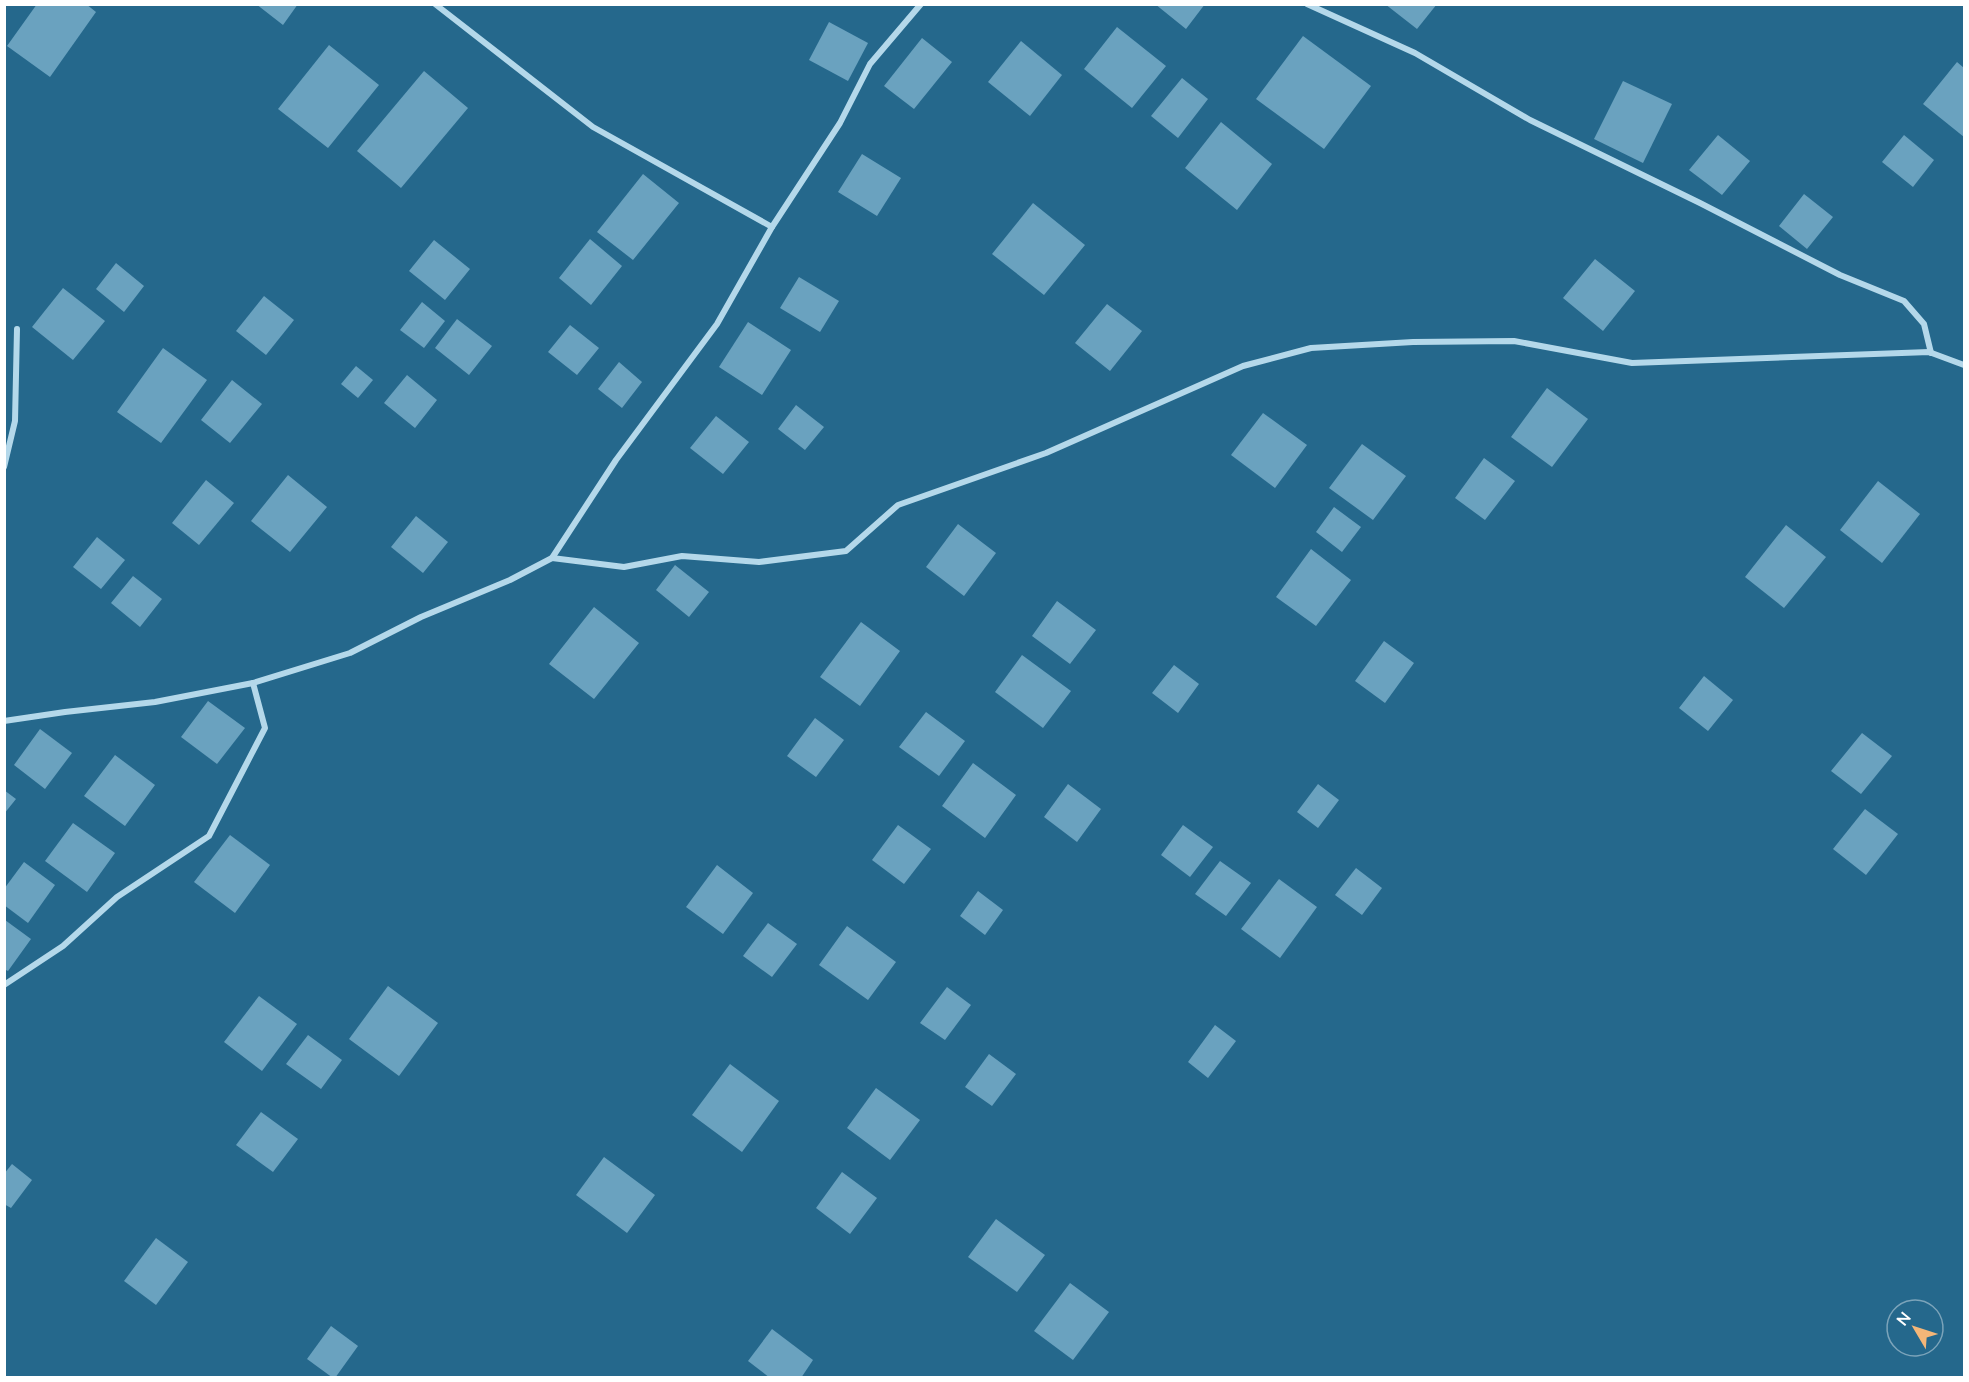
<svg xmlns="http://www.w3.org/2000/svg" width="1969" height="1382" font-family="'Nunito Sans',sans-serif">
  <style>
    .building { fill: #6aa2bf }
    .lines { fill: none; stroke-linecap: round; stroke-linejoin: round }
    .minor { stroke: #b4d8ea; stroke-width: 6 }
  </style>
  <rect width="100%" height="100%" fill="#25688c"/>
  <!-- building -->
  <g class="building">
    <path d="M37 4H86L96 12 50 77 7 46Z"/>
    <path d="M256 4H298L283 25Z"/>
    <path d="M1155 4H1205L1186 29Z"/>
    <path d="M1385 4H1437L1417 29Z"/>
    <path d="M829 22 868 43 848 81 809 60Z"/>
    <path d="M1117 27 1166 66 1132 108 1084 69Z"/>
    <path d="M1303 36 1371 86 1324 149 1256 99Z"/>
    <path d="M922 38 952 62 914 109 884 86Z"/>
    <path d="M1021 41 1062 75 1030 116 988 82Z"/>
    <path d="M329 45 379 85 328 148 278 109Z"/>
    <path d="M1957 62 1964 68V137L1923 104Z"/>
    <path d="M424 71 468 108 401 188 357 151Z"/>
    <path d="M1182 78 1208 99 1178 138 1151 116Z"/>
    <path d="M1623 81 1672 104 1643 163 1594 139Z"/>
    <path d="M1221 122 1272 164 1237 210 1185 168Z"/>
    <path d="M1718 135 1750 161 1722 195 1689 170Z"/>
    <path d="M1904 135 1934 160 1913 187 1882 162Z"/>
    <path d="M862 154 901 178 877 216 838 192Z"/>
    <path d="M643 174 679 203 633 260 597 232Z"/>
    <path d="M1804 194 1833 217 1807 249 1779 226Z"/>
    <path d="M1033 203 1085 245 1044 295 992 254Z"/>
    <path d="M590 239 622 266 591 305 559 278Z"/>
    <path d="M434 240 470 269 445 300 409 271Z"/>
    <path d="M1595 259 1635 291 1603 331 1563 298Z"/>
    <path d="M116 263 144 286 124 312 96 289Z"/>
    <path d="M799 277 839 301 820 332 780 308Z"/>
    <path d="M63 288 105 321 73 360 32 327Z"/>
    <path d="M264 296 294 320 266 355 236 331Z"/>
    <path d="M422 302 445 321 424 348 400 330Z"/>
    <path d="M1107 304 1142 331 1110 371 1075 343Z"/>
    <path d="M457 319 492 346 469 375 435 348Z"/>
    <path d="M748 322 791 350 762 395 719 367Z"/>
    <path d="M570 325 599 348 577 375 548 352Z"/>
    <path d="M163 348 207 380 161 443 117 412Z"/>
    <path d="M619 362 642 382 622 408 598 389Z"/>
    <path d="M356 366 373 380 358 398 341 384Z"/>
    <path d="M407 375 437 400 415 428 384 403Z"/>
    <path d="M232 380 262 404 230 443 201 420Z"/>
    <path d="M1547 388 1588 419 1552 467 1511 437Z"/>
    <path d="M796 405 824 427 805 450 778 429Z"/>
    <path d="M1263 413 1307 445 1275 488 1231 455Z"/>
    <path d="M716 416 749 442 723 474 690 448Z"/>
    <path d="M1362 444 1406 476 1373 520 1329 488Z"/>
    <path d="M1484 458 1515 481 1485 520 1455 498Z"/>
    <path d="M288 475 327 507 290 552 251 521Z"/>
    <path d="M206 480 234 503 199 545 172 523Z"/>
    <path d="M1878 481 1920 514 1882 563 1840 530Z"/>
    <path d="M1334 507 1361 527 1342 552 1316 532Z"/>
    <path d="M416 516 448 542 423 573 391 547Z"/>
    <path d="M958 524 996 553 964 596 926 567Z"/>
    <path d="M1786 525 1826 557 1784 608 1745 577Z"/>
    <path d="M97 537 125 560 101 589 73 567Z"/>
    <path d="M1311 549 1351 580 1316 626 1276 597Z"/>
    <path d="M675 565 709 592 689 617 656 590Z"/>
    <path d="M133 576 162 599 140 627 111 603Z"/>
    <path d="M1057 601 1096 630 1070 664 1032 636Z"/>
    <path d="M594 607 639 643 594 699 549 664Z"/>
    <path d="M861 622 900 651 860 706 820 677Z"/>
    <path d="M1384 641 1414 663 1385 703 1355 681Z"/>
    <path d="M1022 655 1071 691 1043 728 995 692Z"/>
    <path d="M1174 665 1199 684 1178 713 1152 693Z"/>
    <path d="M1704 676 1733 700 1708 731 1679 708Z"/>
    <path d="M208 701 245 728 217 764 181 737Z"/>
    <path d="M926 712 965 741 939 776 899 747Z"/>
    <path d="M815 718 844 740 816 777 787 756Z"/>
    <path d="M40 729 72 753 45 789 14 765Z"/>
    <path d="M1862 733 1892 756 1861 794 1831 771Z"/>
    <path d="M115 755 155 785 125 826 84 796Z"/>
    <path d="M973 763 1016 795 985 838 942 806Z"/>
    <path d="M1068 784 1101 809 1077 842 1044 817Z"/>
    <path d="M1318 784 1339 800 1318 828 1297 812Z"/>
    <path d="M4 790 16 799 4 814Z"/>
    <path d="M1865 809 1898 834 1866 875 1833 849Z"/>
    <path d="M73 823 115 853 87 892 45 861Z"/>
    <path d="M898 825 931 849 904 884 872 860Z"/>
    <path d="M1183 825 1213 847 1190 877 1161 855Z"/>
    <path d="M230 835 270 865 235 913 194 882Z"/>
    <path d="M1220 861 1251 883 1226 916 1195 894Z"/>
    <path d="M24 862 55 885 28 923 4 905V889Z"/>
    <path d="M717 865 753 893 723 934 686 907Z"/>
    <path d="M1356 868 1382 888 1362 915 1335 895Z"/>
    <path d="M1279 879 1317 907 1280 958 1241 929Z"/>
    <path d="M978 891 1003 910 985 935 960 916Z"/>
    <path d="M5 920 31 939 8 971 4 969Z"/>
    <path d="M768 923 797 944 772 977 743 956Z"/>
    <path d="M847 926 896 962 868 1000 819 965Z"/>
    <path d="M388 986 438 1023 399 1076 349 1039Z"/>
    <path d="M947 987 971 1005 945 1040 920 1023Z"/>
    <path d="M259 996 297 1024 262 1071 224 1042Z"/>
    <path d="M1215 1025 1236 1041 1208 1078 1188 1062Z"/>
    <path d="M308 1035 342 1060 321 1089 286 1064Z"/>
    <path d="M989 1054 1016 1074 992 1106 965 1087Z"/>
    <path d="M730 1064 779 1101 742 1152 692 1115Z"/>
    <path d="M876 1088 920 1120 890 1160 847 1128Z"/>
    <path d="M261 1112 298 1139 273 1172 236 1145Z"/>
    <path d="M604 1157 655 1195 627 1233 576 1195Z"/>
    <path d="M12 1164 32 1180 11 1208 4 1204V1174Z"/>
    <path d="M842 1172 877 1198 850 1234 816 1208Z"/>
    <path d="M996 1219 1045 1255 1017 1292 968 1257Z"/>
    <path d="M156 1238 188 1262 156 1305 124 1281Z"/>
    <path d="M1070 1283 1109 1312 1073 1360 1034 1331Z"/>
    <path d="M331 1326 358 1346 335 1378H333L307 1359Z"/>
    <path d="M772 1329 813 1360 801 1378H770L748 1361Z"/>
  </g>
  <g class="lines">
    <!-- minor -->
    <g class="minor">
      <path d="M435 4 593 127 772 227"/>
      <path d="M1307 4 1415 53 1530 120 1700 203 1840 275 1904 301 1924 324 1931 353"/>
      <path d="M4 467 15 421 17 329"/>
      <path d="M552 558 624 567 682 556 759 562 846 551 898 505 1046 453 1243 366 1311 348 1413 342 1514 341 1632 363 1929 352 1964 365"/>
      <path d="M4 721 65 712 155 702 253 683 350 653 421 617 510 580 552 558 616 460 717 324 772 227 840 123 870 64 921 4"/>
      <path d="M4 985 63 946 117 897 209 836 265 728 253 683"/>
    </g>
  </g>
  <!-- border -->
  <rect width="1969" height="1382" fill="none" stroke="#ffffff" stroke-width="12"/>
  <!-- north arrow -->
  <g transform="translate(1915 1328) rotate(309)"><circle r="28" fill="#25688c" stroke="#7ca4ba" stroke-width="1.5"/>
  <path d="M0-4.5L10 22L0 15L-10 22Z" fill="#f4b678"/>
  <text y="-9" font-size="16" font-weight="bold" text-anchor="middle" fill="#ffffff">N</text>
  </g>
</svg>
